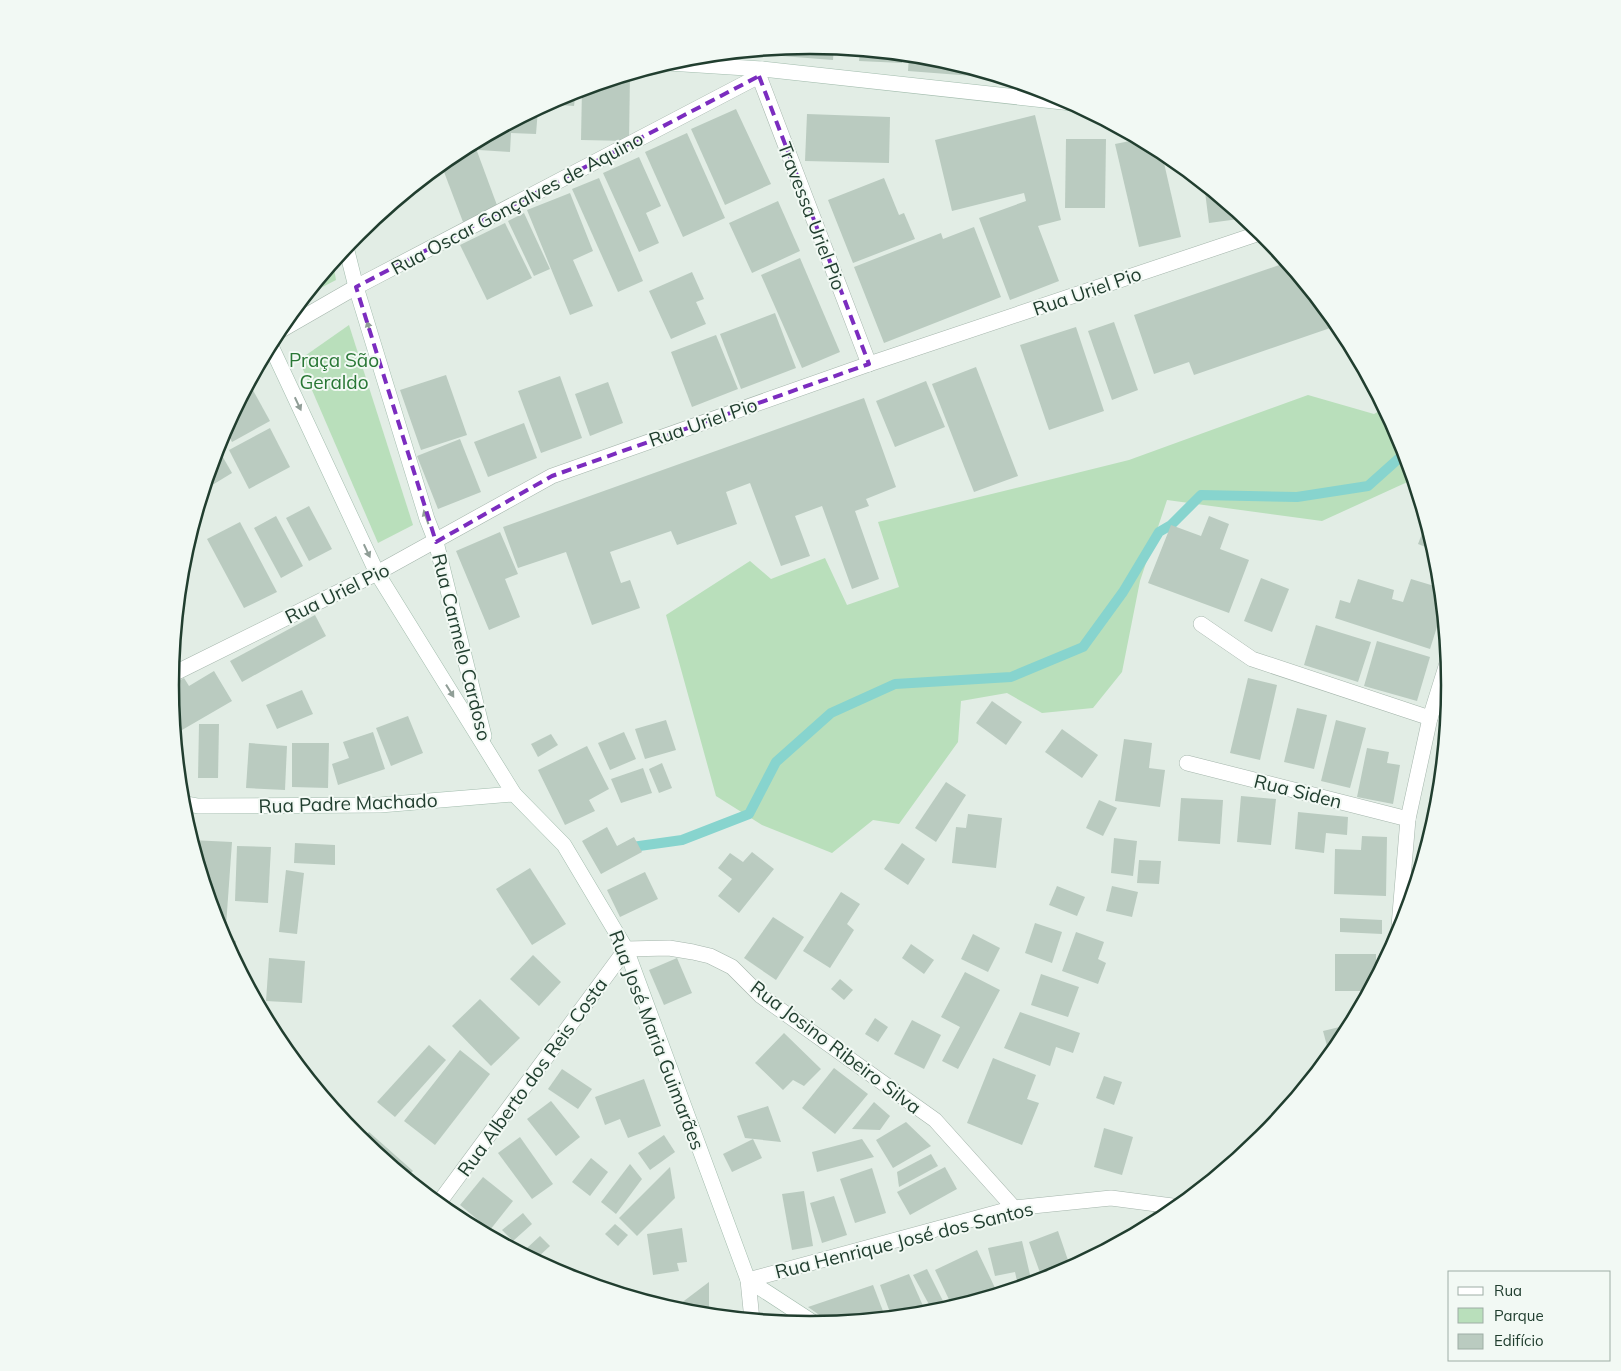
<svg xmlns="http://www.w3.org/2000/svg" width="1621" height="1371" viewBox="0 0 1621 1371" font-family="Mulish,sans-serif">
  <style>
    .green { fill: #b9dfbb }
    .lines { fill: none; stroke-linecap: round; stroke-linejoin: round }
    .stream { stroke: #87d4ce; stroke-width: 10 }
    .building { fill: #bacbc0 }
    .street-casing { stroke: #a4b5ab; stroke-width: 16 }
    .secondary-casing { stroke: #a2bcad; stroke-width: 16 }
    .street { stroke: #fff; stroke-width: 15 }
    .secondary { stroke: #fff; stroke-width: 15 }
    .oneway { fill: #909e97 }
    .marked { fill: none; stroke: #7b2cbf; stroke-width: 4; stroke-dasharray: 10 6; stroke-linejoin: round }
    .labels { text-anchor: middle; stroke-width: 4; stroke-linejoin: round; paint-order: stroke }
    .street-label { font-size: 19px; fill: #213e2f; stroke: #f2f9f4 }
    .park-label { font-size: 19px; fill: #297735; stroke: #f2f9f4 }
    .rim { fill: none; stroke: #213e2f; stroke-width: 2.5 }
  </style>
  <rect width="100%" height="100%" fill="#e2ede5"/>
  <g class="green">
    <polygon points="333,263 336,280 305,296"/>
    <polygon points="349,325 413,525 378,543 299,360"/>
    <polygon points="1308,395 1374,414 1385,408 1402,441 1414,479 1322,521 1167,500 1140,581 1122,672 1093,708 1042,713 1007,693 961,701 958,742 899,824 873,820 832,853 762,825 716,796 666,615 750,561 771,579 825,558 847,605 899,587 878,522 1129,460"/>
  </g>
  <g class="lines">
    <polyline class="stream" points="625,848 682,840 749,814 776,762 831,713 895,684 1011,677 1083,647 1123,592 1159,532 1171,525 1201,495 1297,497 1368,486 1406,452"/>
  </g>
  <g class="building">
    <polygon points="811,45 834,47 833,60 769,55 770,49"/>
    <polygon points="860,50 902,54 902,63 859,61"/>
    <polygon points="909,55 936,57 973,69 973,76 908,71"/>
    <polygon points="630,74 629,141 581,140 582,89"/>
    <polygon points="576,91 574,106 546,104 566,94"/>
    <polygon points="538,109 536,134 511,133 510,152 479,150 480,139"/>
    <polygon points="736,109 771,184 725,205 691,129"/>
    <polygon points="807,114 890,117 889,163 805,161"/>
    <polygon points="1035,115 1061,220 1038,226 1059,281 1010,300 979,218 1026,201 1024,193 952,211 935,140"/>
    <polygon points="687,133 725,218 683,237 645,152"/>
    <polygon points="1066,139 1106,139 1105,208 1065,208"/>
    <polygon points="1140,139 1161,150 1181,237 1139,247 1115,144"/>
    <polygon points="474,143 498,208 463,222 441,164 455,153"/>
    <polygon points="639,157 661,206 646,213 659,243 639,252 603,173"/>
    <polygon points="599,178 643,281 618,292 572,189"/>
    <polygon points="884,178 899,215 904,213 915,239 853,263 828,200"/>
    <polygon points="1204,184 1212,190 1246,218 1209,223"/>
    <polygon points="570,193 593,251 573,260 593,306 570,315 527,210"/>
    <polygon points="778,201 800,251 752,273 729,223"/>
    <polygon points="524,213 550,269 534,276 508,221"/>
    <polygon points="505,223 532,278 487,300 460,245"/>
    <polygon points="974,227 1001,297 884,343 854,267 941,233 943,239"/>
    <polygon points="800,258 840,352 802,368 761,275"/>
    <polygon points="1288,262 1339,325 1194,375 1189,362 1154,374 1134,315"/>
    <polygon points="692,272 704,299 696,302 706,324 671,339 649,291"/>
    <polygon points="775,313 796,368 741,389 720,334"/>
    <polygon points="1114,322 1138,390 1112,400 1088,331"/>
    <polygon points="1076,327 1104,411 1049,430 1020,345"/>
    <polygon points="716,335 738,389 692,407 671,352"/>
    <polygon points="976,367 1018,476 974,492 932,384"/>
    <polygon points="446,375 467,435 421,450 400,390"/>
    <polygon points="560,376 582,438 541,453 518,391"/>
    <polygon points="926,381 945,427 895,447 876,401"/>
    <polygon points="608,382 623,423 590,436 575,394"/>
    <polygon points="249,383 270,421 232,442 225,429"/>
    <polygon points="864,398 896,487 866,499 869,506 855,511 879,579 852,589 822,506 795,516 810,556 781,566 750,483 726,492 737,524 677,545 671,531 610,552 621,583 630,580 640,608 592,625 566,552 518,568 503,527"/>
    <polygon points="524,423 537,458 488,477 474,442"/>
    <polygon points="270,428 290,467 249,489 229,450"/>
    <polygon points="460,439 481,492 438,509 417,456"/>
    <polygon points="217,447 232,473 204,490"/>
    <polygon points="309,506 332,549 309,561 286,518"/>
    <polygon points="276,516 303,566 281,578 254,528"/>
    <polygon points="1209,516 1229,524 1220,549 1249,560 1229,613 1148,583 1171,525 1201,536"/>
    <polygon points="1427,521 1436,551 1418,544"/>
    <polygon points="240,522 277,592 244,608 207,539"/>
    <polygon points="500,532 518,574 505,579 520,617 489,630 456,551"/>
    <polygon points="1261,578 1289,589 1272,632 1244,621"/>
    <polygon points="1358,579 1394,590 1392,599 1403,602 1411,579 1441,588 1443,608 1430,649 1335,618 1340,600 1350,603"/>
    <polygon points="315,615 326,636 242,682 230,661"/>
    <polygon points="1316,625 1371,642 1358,682 1304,665"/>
    <polygon points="1377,641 1430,657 1417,701 1364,686"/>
    <polygon points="214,671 232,701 182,730 173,714 170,686 184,678 189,686"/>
    <polygon points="1248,678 1277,685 1260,760 1230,753"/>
    <polygon points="302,690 313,714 277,729 266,705"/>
    <polygon points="992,701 1022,722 1006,745 976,723"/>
    <polygon points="1297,708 1327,715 1314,769 1284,762"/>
    <polygon points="408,716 423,753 391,766 376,728"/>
    <polygon points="666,720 676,750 645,759 635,729"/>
    <polygon points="1336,720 1366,728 1350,788 1321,781"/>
    <polygon points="199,724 219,724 218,778 198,778"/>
    <polygon points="1062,729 1098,755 1082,778 1045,752"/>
    <polygon points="373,732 385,769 338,785 332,764 349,758 343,742"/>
    <polygon points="624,732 636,759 610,770 598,743"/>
    <polygon points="551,734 558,745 538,757 531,744"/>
    <polygon points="1124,739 1152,743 1149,768 1165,770 1160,807 1115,801"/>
    <polygon points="249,743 287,746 285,790 246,788"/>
    <polygon points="292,743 329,743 328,788 292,787"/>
    <polygon points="587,746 609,789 589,800 595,811 565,825 538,770"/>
    <polygon points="1367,748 1389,752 1387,763 1400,765 1393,804 1357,797"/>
    <polygon points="662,763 672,788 659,793 649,769"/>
    <polygon points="643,768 652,793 621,803 611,779"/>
    <polygon points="946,782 966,795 936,842 915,828"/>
    <polygon points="1241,796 1276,799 1271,845 1237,842"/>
    <polygon points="1181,798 1223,800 1220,844 1178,841"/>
    <polygon points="1099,800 1117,808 1103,836 1086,828"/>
    <polygon points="1298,812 1348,817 1347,835 1326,833 1324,853 1295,849"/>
    <polygon points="968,814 1002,818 996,868 952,863 956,827 966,828"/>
    <polygon points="607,827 617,846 634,837 642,852 601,874 582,841"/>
    <polygon points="1362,836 1387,837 1386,896 1334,894 1335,849 1361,850"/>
    <polygon points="1114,838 1137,841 1133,876 1111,873"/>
    <polygon points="191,840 232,842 226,926 217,926"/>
    <polygon points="295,843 335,845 335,865 294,863"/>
    <polygon points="902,843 925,859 908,885 884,869"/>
    <polygon points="237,846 271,847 268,903 235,901"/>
    <polygon points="752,852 774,869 739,913 718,896 732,879 718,868 730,853 743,862"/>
    <polygon points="1139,860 1161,861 1159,884 1137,883"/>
    <polygon points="530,868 566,924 532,945 496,889"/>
    <polygon points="286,870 304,873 297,934 279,932"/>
    <polygon points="645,872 658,899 620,917 607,890"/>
    <polygon points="1057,886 1085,897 1077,916 1049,905"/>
    <polygon points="1112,886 1138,892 1132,917 1106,911"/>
    <polygon points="841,892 860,904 847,924 854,930 830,968 803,951"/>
    <polygon points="773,917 804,937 776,980 744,958"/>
    <polygon points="1340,918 1382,920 1382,934 1340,932"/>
    <polygon points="1035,923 1062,932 1052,963 1025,953"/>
    <polygon points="1076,932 1104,942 1098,959 1106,963 1098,984 1062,971"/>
    <polygon points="973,934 1000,948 988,972 961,959"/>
    <polygon points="223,939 236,941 233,957"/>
    <polygon points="911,944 934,960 924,974 902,958"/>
    <polygon points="1335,954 1376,954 1376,980 1370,991 1335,991"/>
    <polygon points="533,955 561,982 539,1006 510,979"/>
    <polygon points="269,958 305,961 302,1003 266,1001"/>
    <polygon points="677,958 692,993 664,1005 649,970"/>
    <polygon points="965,972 1000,990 958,1069 942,1061 960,1027 941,1017"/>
    <polygon points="1041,974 1079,987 1068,1017 1031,1005"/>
    <polygon points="840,979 853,990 844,1000 831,989"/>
    <polygon points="480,999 520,1038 491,1066 452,1026"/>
    <polygon points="1020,1012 1080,1033 1073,1053 1056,1047 1050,1066 1004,1048"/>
    <polygon points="875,1018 888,1027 878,1042 865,1034"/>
    <polygon points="912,1020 941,1035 924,1069 894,1054"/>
    <polygon points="1352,1024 1343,1042 1330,1057 1323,1031"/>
    <polygon points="784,1033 821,1069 804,1086 793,1080 783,1090 755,1063"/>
    <polygon points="429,1045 446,1060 395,1117 377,1102"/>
    <polygon points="460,1050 490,1074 435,1145 404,1121"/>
    <polygon points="993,1058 1036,1075 1027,1099 1039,1103 1022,1145 967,1123"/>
    <polygon points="834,1068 868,1094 835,1134 802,1108"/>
    <polygon points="562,1069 592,1089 578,1109 548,1089"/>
    <polygon points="1104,1076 1122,1082 1114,1105 1096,1098"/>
    <polygon points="644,1079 661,1126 628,1138 620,1119 605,1125 595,1097"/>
    <polygon points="551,1101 580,1137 556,1156 527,1119"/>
    <polygon points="874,1102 890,1116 880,1130 852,1129"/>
    <polygon points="768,1106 781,1142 745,1138 737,1116"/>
    <polygon points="906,1122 931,1146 893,1168 876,1140"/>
    <polygon points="1104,1128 1133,1137 1122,1175 1094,1167"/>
    <polygon points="1256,1129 1268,1133 1248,1151"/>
    <polygon points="369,1132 413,1171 406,1178 360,1141"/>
    <polygon points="664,1135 675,1152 650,1170 638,1153"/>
    <polygon points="520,1137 553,1184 532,1199 498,1153"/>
    <polygon points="753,1139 762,1158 732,1172 723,1154"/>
    <polygon points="862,1139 874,1157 817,1172 812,1152"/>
    <polygon points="931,1154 938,1166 899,1187 897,1172"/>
    <polygon points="591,1158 608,1172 590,1196 572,1182"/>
    <polygon points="630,1164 642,1179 616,1214 601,1202"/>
    <polygon points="670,1167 675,1198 637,1236 619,1218"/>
    <polygon points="945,1167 957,1189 910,1215 897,1192"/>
    <polygon points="872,1168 886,1213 855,1223 840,1179"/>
    <polygon points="483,1177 513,1201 490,1230 460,1205"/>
    <polygon points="804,1191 813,1246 792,1250 782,1194"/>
    <polygon points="834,1196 847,1235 822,1243 810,1203"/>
    <polygon points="1153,1211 1175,1211 1152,1226"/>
    <polygon points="523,1213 532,1224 513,1241 502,1230"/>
    <polygon points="615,1224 628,1235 618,1246 605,1234"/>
    <polygon points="682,1228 687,1262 677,1263 679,1271 653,1275 647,1234"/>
    <polygon points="1058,1231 1071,1269 1043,1281 1029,1242"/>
    <polygon points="540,1236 550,1246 537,1258 527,1248"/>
    <polygon points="1022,1241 1032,1283 1018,1286 1015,1272 995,1276 988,1248"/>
    <polygon points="977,1250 996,1290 953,1308 935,1270"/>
    <polygon points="927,1269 944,1303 932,1310 913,1275"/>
    <polygon points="909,1274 927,1315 892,1318 880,1285"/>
    <polygon points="709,1282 709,1316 672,1310"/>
    <polygon points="873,1285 886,1319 832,1324 808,1307"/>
  </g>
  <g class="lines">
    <defs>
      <g id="street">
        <polyline points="762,69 759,76 869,364"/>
        <polyline points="276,333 356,287 759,76"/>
        <polyline points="1201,624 1252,659 1430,718"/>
        <polyline points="171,675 377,573 552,476 869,364 1263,232"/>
        <polyline points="1187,763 1408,819"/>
        <polyline points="1398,938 1408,819 1430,718 1448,660"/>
        <polyline points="438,1204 626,949 669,948 693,952 710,956 732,967 761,996 935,1120 1014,1208"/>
        <polyline points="752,1320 748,1280 1014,1208 1111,1198 1180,1207"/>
      </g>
      <g id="secondary">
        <polyline points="668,63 762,69 1072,103"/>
        <polyline points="346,247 356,287 427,519 436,542 484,736"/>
        <polyline points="270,344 377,573 514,794 564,845 626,949 748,1280 817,1325"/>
        <polyline points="182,803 198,806 380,805 514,794"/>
      </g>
    </defs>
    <use href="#street" class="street-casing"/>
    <use href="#secondary" class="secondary-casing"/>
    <use href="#street" class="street"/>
    <use href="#secondary" class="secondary"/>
  </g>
  <defs><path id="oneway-solid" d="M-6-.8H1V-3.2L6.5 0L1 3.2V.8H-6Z" transform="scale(1.25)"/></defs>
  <g class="oneway">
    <use href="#oneway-solid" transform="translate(369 328) rotate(-107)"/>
    <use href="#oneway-solid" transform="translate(298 404) rotate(65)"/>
    <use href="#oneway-solid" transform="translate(426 517) rotate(-109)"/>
    <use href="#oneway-solid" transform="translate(367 551) rotate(65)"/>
    <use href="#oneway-solid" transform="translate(450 691) rotate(58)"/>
  </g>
  <path class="marked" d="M759,76l110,288 -317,112 -116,66 -80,-255z"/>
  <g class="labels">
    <g class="street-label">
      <text transform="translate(517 203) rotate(-28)" y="7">Rua Oscar Gonçalves de Aquino</text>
      <text transform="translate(812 216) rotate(69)" y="7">Travessa Uriel Pio</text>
      <text transform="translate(1087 291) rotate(-19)" y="7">Rua Uriel Pio</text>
      <text transform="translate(703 422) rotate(-19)" y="7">Rua Uriel Pio</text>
      <text transform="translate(337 593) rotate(-26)" y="7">Rua Uriel Pio</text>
      <text transform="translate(462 647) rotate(76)" y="7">Rua Carmelo Cardoso</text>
      <text transform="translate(1298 791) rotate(14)" y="7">Rua Siden</text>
      <text transform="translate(348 803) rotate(-2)" y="7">Rua Padre Machado</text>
      <text transform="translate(657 1040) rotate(69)" y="7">Rua José Maria Guimarães</text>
      <text transform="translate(836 1047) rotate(37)" y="7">Rua Josino Ribeiro Silva</text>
      <text transform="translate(532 1077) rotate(-54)" y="7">Rua Alberto dos Reis Costa</text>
      <text transform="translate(904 1240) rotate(-14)" y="7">Rua Henrique José dos Santos</text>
    </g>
    <g class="park-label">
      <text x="334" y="367">Praça São<tspan x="334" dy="22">Geraldo</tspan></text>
    </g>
  </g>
  <path d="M0 0H1621V1371H0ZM179 685a631 631 0 1 1 1262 0a631 631 0 1 1-1262 0Z" fill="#f2f9f4" fill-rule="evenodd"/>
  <path class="rim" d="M179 685a631 631 0 1 1 1262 0a631 631 0 1 1-1262 0Z"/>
  <rect x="1448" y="1271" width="162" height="90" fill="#f2f9f4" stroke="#9eaea5"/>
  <rect x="1458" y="1287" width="25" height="8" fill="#ffffff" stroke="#9eaea5"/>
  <text x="1494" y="1296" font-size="15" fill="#213e2f">Rua</text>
  <rect x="1458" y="1308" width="25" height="15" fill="#b9dfbb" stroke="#9eaea5"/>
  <text x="1494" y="1321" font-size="15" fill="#213e2f">Parque</text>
  <rect x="1458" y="1334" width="25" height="15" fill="#bacbc0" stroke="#9eaea5"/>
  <text x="1494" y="1346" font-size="15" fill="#213e2f">Edifício</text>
</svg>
